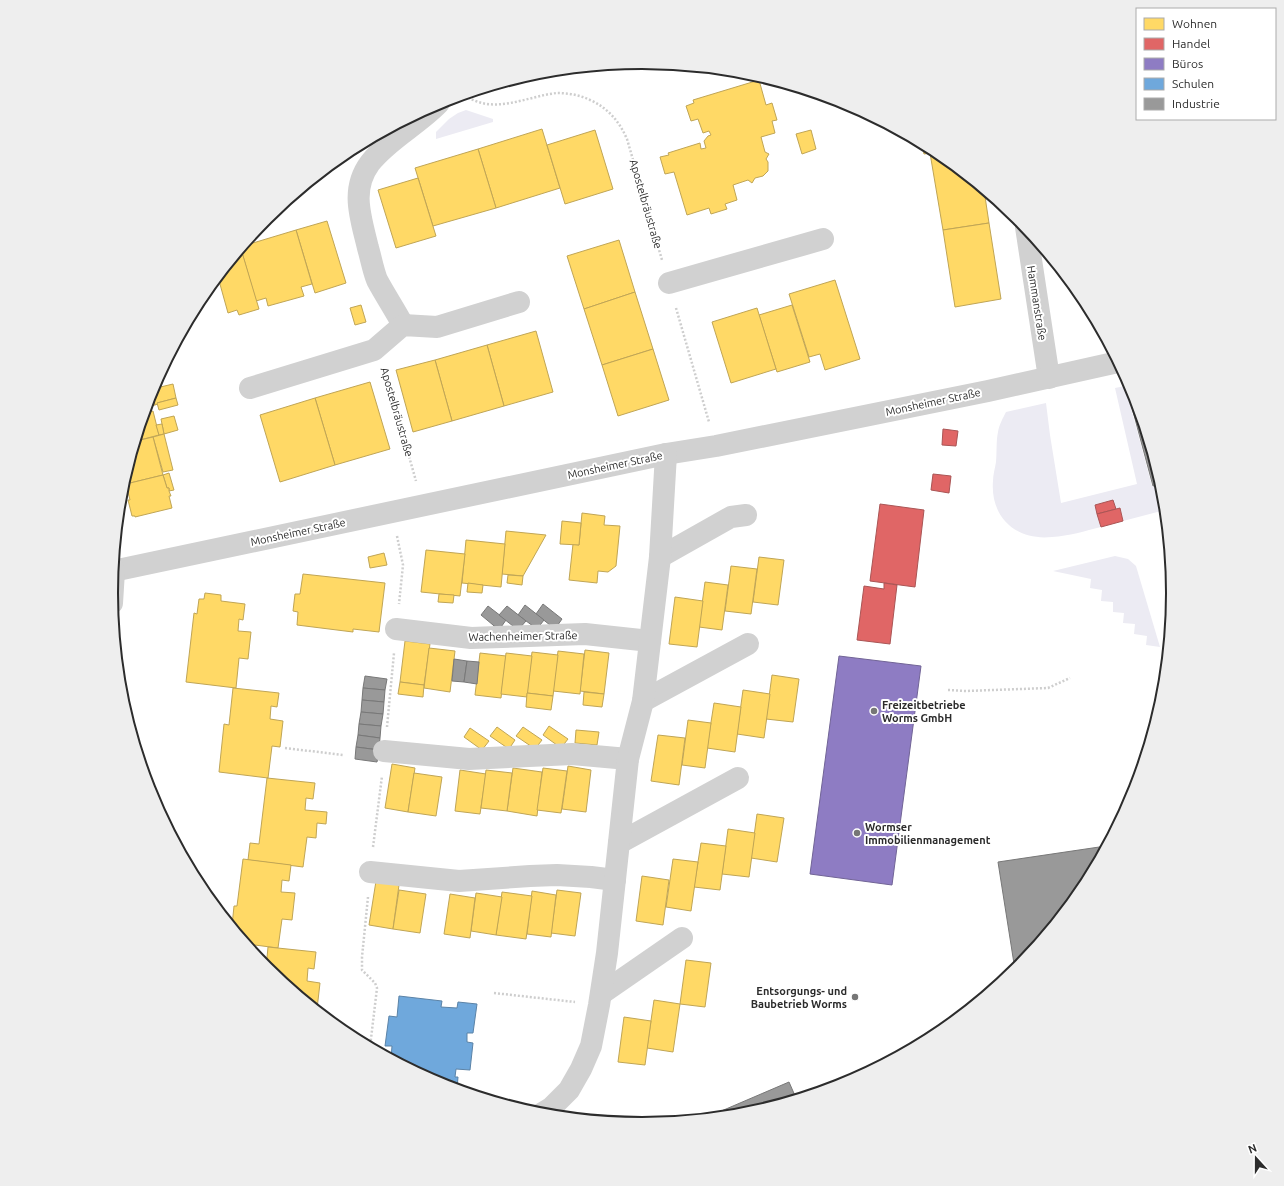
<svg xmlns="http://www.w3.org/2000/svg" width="1284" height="1186" viewBox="0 0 1284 1186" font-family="Ubuntu,sans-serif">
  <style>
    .green { fill: #ecebf3 }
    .homes { fill: #ffd966; stroke: #c0a555 }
    .shops { fill: #e06666; stroke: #a55 }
    .offices { fill: #8e7cc3; stroke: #716496 }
    .schools { fill: #6fa8dc; stroke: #5b83a7 }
    .industry { fill: #999; stroke: #787878 }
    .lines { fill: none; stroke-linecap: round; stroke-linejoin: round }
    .path { stroke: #cecece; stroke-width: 2.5; stroke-dasharray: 2 2; stroke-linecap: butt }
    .street { stroke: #d1d1d1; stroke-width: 22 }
    .poi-dot { fill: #767676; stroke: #fff; stroke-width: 1.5 }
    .labels { text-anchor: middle; stroke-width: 4; stroke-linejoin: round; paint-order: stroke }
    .street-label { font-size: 11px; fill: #2c2c2c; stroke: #fff }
    .poi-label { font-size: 11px; font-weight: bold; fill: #2c2c2c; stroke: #fff; text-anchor: start }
    .rim { fill: none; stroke: #2c2c2c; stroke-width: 2 }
  </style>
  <rect width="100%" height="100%" fill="#fff"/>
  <g class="green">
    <polygon points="466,110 493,119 493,122 436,139 436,132 449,119 458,113"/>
    <path d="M1125,386l27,100 9,-2 4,26 -42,11 -3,-13 -4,1 -3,-8 -18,4 6,22c-16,4 -32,9 -49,10 -36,4 -62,-20 -59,-56 0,-6 2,-13 3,-19 1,-10 0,-21 2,-30 1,-7 5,-14 8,-20l40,-9 4,32 11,68 76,-19 -22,-96z"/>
    <polygon points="1115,556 1128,559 1136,566 1160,647 1146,645 1147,636 1134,634 1135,624 1123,623 1124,613 1113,612 1113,602 1101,601 1102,590 1090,588 1091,579 1053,571"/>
  </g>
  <g class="homes">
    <polygon points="682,66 693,67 683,70"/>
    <polygon points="548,71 533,75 533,74 539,72"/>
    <polygon points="759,80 766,105 772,103 777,120 772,121 775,133 761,137 765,152 769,154 766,159 768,162 768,171 763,176 755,178 752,183 748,180 733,185 737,200 725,204 727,209 711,214 709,208 687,215 674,172 665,174 660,157 669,155 668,153 700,143 701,149 706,148 704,141 708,136 711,135 709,131 703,133 698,119 691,121 686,106 694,103 693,100"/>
    <polygon points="542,129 560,188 496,208 478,149"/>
    <polygon points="595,130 613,189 565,204 547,145"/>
    <polygon points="811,130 816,149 802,154 796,134"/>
    <polygon points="922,144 937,152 924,154"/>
    <polygon points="478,149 496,208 433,226 415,168"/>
    <polygon points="937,152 984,190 989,223 943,230 930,153"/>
    <polygon points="418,178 436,236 396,248 378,190"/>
    <polygon points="327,221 346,283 315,293 296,230"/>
    <polygon points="989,223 1001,299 955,307 943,230"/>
    <polygon points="296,230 312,284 301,287 304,296 268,306 266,298 256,301 241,249 243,246"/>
    <polygon points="619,240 635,292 584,309 567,256"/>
    <polygon points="241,249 259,309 239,315 237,310 228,313 218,277"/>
    <polygon points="835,280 860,359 825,370 820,354 809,357 789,294"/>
    <polygon points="635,292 653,349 602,365 584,309"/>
    <polygon points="361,305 366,322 355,325 350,308"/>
    <polygon points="792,305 810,362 777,372 759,315"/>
    <polygon points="757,308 776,369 731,383 712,322"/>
    <polygon points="536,331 553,392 504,406 487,345"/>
    <polygon points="487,345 504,406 452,421 435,360"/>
    <polygon points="653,349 669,400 618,416 602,365"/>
    <polygon points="435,360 452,421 413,432 396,370"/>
    <polygon points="370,382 390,449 335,465 315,398"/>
    <polygon points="173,384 176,398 157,403 158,404 155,405 151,391 152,389"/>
    <polygon points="151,391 155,405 146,407"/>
    <polygon points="176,398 178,405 159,410 157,403"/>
    <polygon points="315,398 335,465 280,482 260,415"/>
    <polygon points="146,408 147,413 153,411 159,435 136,441"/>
    <polygon points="174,416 178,430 164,434 161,419"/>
    <polygon points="162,424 164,434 159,435 156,425"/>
    <polygon points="164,434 173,470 163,472 153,437"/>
    <polygon points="153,437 163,475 126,484 126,480 124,480 136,441"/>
    <polygon points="169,473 174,490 169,491 169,488 167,488 163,475"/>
    <polygon points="163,475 167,488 169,488 169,491 171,496 169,496 172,508 135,517 135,516 132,516 128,500 130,500 126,484"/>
    <polygon points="582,513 605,516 604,525 620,526 616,566 608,572 598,571 597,583 569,580 573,544 579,545"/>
    <polygon points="562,521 581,523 579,545 560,544"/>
    <polygon points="506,531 546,535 523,576 502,574"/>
    <polygon points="466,540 505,544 501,587 462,583"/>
    <polygon points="426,550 465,554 460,596 421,592"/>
    <polygon points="384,553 387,565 370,568 368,557"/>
    <polygon points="759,557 784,560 778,605 753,602"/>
    <polygon points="731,566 757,569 751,614 725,611"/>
    <polygon points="303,574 385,583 379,632 353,629 353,632 297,625 298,612 293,611 295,594 300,594"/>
    <polygon points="508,575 523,576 522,585 507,583"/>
    <polygon points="705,582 728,585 722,630 699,627"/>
    <polygon points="468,583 483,585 482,593 467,592"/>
    <polygon points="205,593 221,595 221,601 245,604 243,620 239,619 238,631 251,632 248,659 239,658 236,688 186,682 194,613 197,614 199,599 204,599"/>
    <polygon points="439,594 454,595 453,603 438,602"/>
    <polygon points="675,597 703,601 697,647 669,644"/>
    <polygon points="405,641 430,644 424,685 400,682"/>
    <polygon points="429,648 455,651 450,692 424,688"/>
    <polygon points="585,650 609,653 604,694 580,691"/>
    <polygon points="558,651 584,654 580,694 553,691"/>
    <polygon points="532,652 558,655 553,696 527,693"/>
    <polygon points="480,653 506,656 501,698 475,695"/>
    <polygon points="506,653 532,656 527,697 501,694"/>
    <polygon points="772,675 799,679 793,722 766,719"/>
    <polygon points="400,682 424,685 423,697 398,694"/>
    <polygon points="233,688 279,693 277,707 271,706 270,719 283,721 280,747 272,746 268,778 219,772 224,724 229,725"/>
    <polygon points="743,690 770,694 764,738 737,734"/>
    <polygon points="584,692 604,694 602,707 583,705"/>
    <polygon points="527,693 553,696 551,710 526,707"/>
    <polygon points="714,703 741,707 735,752 707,748"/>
    <polygon points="688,720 711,723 705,768 682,765"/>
    <polygon points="549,726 568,739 561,748 543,735"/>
    <polygon points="497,727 515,740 509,749 490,736"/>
    <polygon points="523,727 542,740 535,749 516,736"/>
    <polygon points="470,728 489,741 482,750 464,737"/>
    <polygon points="576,730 599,732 597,745 575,743"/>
    <polygon points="658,735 685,738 679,785 651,781"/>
    <polygon points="392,764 415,768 408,812 385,808"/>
    <polygon points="568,766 591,770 586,812 562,809"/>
    <polygon points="513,768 542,772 537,816 507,811"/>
    <polygon points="543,768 567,771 561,813 537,810"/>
    <polygon points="460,770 486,774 480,814 455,811"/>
    <polygon points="486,770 512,773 507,811 481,808"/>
    <polygon points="414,773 442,777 436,816 408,812"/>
    <polygon points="267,778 315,783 313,799 306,798 305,810 327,812 326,824 317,823 316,838 307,837 303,867 248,860 250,843 259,844"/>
    <polygon points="757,814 784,818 777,862 751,858"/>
    <polygon points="728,829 755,833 749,877 722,874"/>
    <polygon points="701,843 726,846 720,890 694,887"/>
    <polygon points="243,859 291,865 289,881 282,880 281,892 295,893 292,920 282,919 278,948 247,944 234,928 234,927 232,926 234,906 237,906"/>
    <polygon points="673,859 698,862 691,911 666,907"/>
    <polygon points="642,876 669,880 663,925 636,921"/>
    <polygon points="376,881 399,885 393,929 369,925"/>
    <polygon points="399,890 426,894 420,933 393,929"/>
    <polygon points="557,890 581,893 575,936 551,933"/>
    <polygon points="532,891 556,895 551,937 527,934"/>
    <polygon points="502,892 532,896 526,939 496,935"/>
    <polygon points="476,893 502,897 496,935 471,931"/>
    <polygon points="450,894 475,898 470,938 444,934"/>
    <polygon points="268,947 316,952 314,969 308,968 307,981 320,983 317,1009 266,968"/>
    <polygon points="686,960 711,963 705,1007 680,1004"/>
    <polygon points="654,1000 680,1004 673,1052 647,1048"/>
    <polygon points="624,1017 651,1021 645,1065 618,1062"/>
  </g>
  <g class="shops">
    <polygon points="943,429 958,431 956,446 942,445"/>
    <polygon points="933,474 951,476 949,493 931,490"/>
    <polygon points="1113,500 1116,509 1097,514 1095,505"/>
    <polygon points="880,504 924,510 915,587 870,581"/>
    <polygon points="1120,508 1123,521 1101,527 1097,514"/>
    <polygon points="884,583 897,585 890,644 857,640 864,586 884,589"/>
  </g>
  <polygon class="offices" points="839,656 921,666 892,885 810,874"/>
  <polygon class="schools" points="399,996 442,1001 441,1007 457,1008 458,1002 477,1004 473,1033 467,1033 467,1042 473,1043 470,1070 456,1069 455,1077 458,1077 457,1089 439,1083 391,1058 392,1046 385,1046 389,1016 397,1017"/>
  <g class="industry">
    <polygon points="1131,388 1161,484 1153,486 1127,389"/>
    <polygon points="543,604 562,619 555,629 536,614"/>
    <polygon points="525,605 544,620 537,629 518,615"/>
    <polygon points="488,606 506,620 499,630 481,615"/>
    <polygon points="507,606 526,621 518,630 499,615"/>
    <polygon points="454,659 467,661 464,682 452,681"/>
    <polygon points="467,661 479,662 477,684 464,682"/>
    <polygon points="365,676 387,679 385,690 363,688"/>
    <polygon points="363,688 385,690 384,702 362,700"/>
    <polygon points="362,700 384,702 383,714 361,712"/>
    <polygon points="361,712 383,714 381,726 359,724"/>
    <polygon points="359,724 381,726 380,738 358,735"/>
    <polygon points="358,735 380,738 379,750 356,747"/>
    <polygon points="356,747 379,750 377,762 355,759"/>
    <polygon points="1106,846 1083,888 1015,970 998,862"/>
    <polygon points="789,1082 796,1098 745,1114 705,1118"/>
  </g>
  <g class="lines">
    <g class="path">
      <path d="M465,95c28,21 62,1 92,-2 11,0 23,2 33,7 18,8 29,21 37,39l35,121"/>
      <polyline points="676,308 709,422"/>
      <polyline points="385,372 416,481"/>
      <polyline points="397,536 403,565 399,604"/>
      <polyline points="948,690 966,691 1048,688 1070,678"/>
      <polyline points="387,727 394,653"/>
      <polyline points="285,748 343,755"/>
      <polyline points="373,847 382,776"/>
      <polyline points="368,897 362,957 362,970 375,983 377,988 370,1047"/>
      <polyline points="494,993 575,1002"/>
    </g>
    <g class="street">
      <polyline points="1026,227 1049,378"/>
      <polyline points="669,283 823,239"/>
      <path d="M403,325c-8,-15 -18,-30 -26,-45 -4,-10 -6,-22 -9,-32 -7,-30 -18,-58 2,-85 19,-24 48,-38 69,-60"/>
      <polyline points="250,388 374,350 403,325 437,327 519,302"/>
      <polyline points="660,557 731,517 746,515"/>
      <polyline points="113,571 666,454 716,446 988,391 1118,362"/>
      <polyline points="112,603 114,571 113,568"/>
      <polyline points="396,629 471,638 585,634 650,641"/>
      <polyline points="643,701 748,644"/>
      <polyline points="384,751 469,759 572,754 628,759"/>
      <polyline points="619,843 738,778"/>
      <polyline points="370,872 459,881 530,876 557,875 591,877 615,880"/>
      <polyline points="601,994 682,938"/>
      <polyline points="541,1114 551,1108 569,1090 581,1069 591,1046 599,1005 607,953 628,759 643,701 660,557 666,454"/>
    </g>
  </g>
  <g class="poi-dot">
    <circle cx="874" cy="711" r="4"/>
    <circle cx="857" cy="833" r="4"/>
    <circle cx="855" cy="997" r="4"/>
  </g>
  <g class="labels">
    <g class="street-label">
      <text transform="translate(646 204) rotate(74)" y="4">Apostelbräustraße</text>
      <text transform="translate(1037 303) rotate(81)" y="4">Hammanstraße</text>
      <text transform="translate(933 402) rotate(-12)" y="4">Monsheimer Straße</text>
      <text transform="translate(397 412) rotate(74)" y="4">Apostelbräustraße</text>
      <text transform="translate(615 465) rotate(-12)" y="4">Monsheimer Straße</text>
      <text transform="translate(298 532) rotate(-12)" y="4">Monsheimer Straße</text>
      <text transform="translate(523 636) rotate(-1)" y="4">Wachenheimer Straße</text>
    </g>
    <g class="poi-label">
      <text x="882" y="709">Freizeitbetriebe<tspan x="882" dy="13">Worms GmbH</tspan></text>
      <text x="865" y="831">Wormser<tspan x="865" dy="13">Immobilienmanagement</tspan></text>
      <text x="847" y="995" text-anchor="end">Entsorgungs- und<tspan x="847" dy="13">Baubetrieb Worms</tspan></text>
    </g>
  </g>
  <path d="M0 0H1284V1186H0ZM118 593a524 524 0 1 1 1048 0a524 524 0 1 1-1048 0Z" fill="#eee" fill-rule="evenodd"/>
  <path class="rim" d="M118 593a524 524 0 1 1 1048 0a524 524 0 1 1-1048 0Z"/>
  <rect x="1136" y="8" width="140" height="112" fill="#ffffff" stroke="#ababab"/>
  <rect x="1144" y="18" width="20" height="12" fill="#ffd966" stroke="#ababab"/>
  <text x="1172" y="28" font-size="12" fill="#2c2c2c">Wohnen</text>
  <rect x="1144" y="38" width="20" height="12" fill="#e06666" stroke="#ababab"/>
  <text x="1172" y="48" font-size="12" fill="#2c2c2c">Handel</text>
  <rect x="1144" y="58" width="20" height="12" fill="#8e7cc3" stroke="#ababab"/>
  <text x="1172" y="68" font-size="12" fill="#2c2c2c">Büros</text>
  <rect x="1144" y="78" width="20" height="12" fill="#6fa8dc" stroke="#ababab"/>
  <text x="1172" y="88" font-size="12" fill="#2c2c2c">Schulen</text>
  <rect x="1144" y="98" width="20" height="12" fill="#999999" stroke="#ababab"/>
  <text x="1172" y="108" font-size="12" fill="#2c2c2c">Industrie</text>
  <g transform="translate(1256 1158) rotate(339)" stroke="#ffffff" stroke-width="3" paint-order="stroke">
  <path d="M0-3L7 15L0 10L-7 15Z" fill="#2c2c2c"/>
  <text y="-6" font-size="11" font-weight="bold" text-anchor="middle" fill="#2c2c2c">N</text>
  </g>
</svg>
